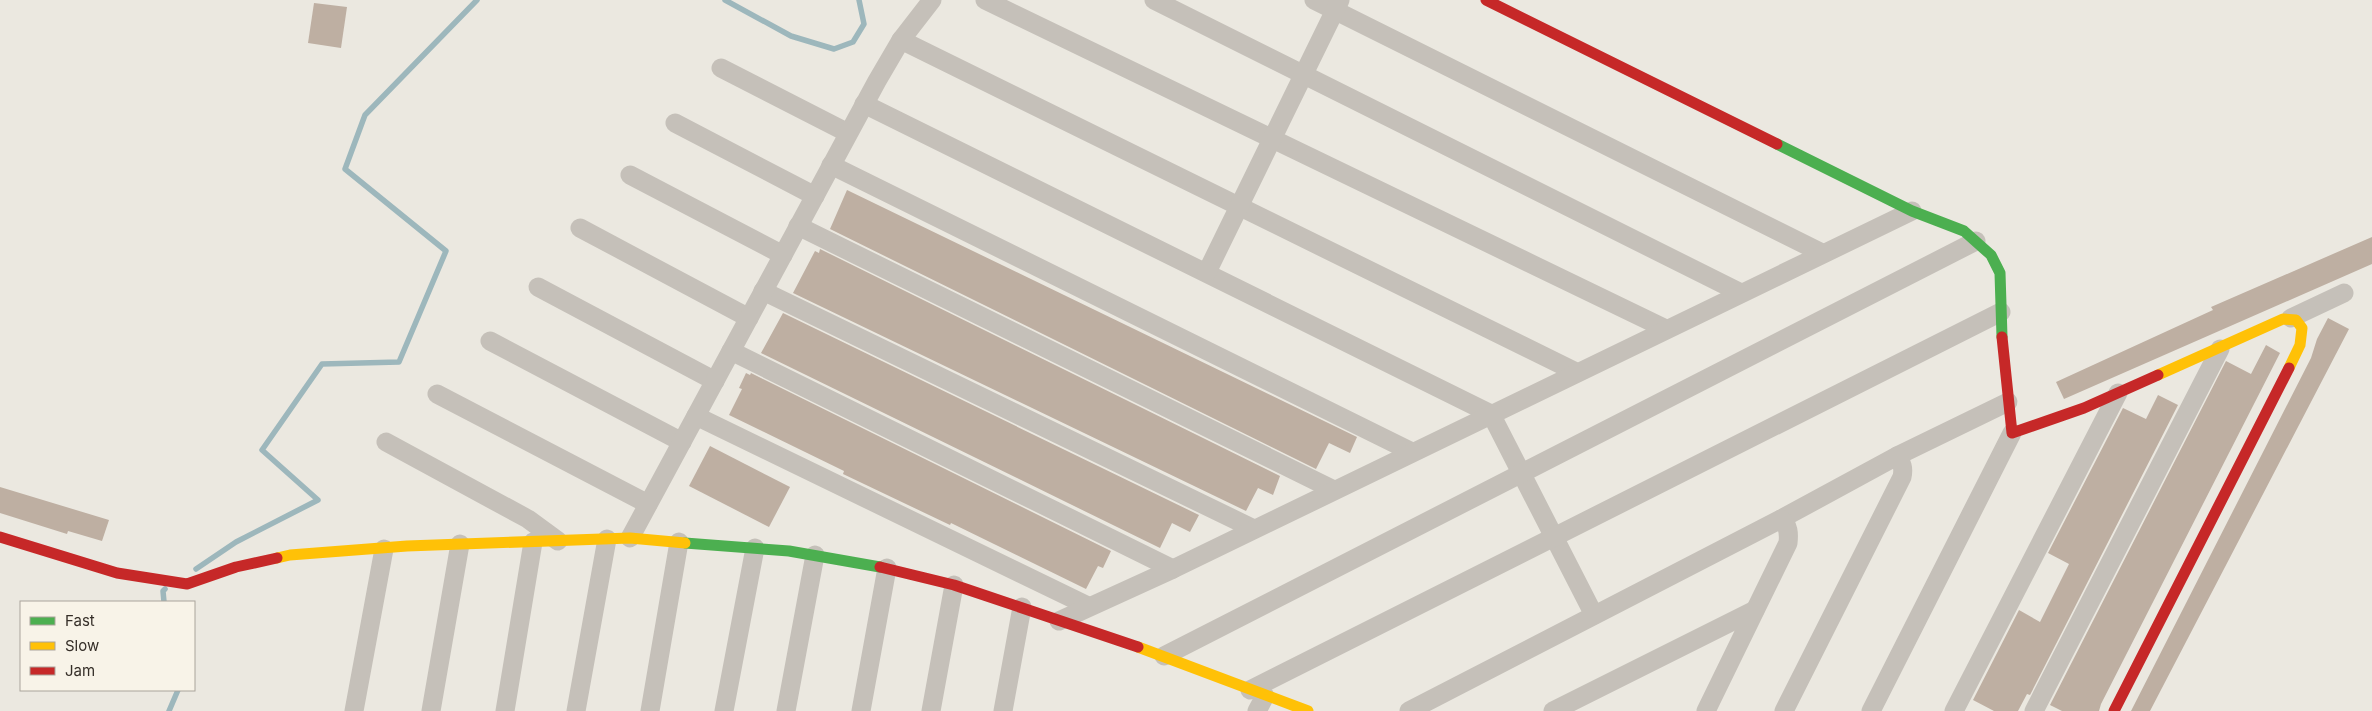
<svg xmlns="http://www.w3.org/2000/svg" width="2372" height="711" viewBox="0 0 2372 711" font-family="Inter,sans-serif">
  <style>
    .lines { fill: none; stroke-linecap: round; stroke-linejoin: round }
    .stream { stroke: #9db7bc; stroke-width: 5.5 }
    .building { fill: #beafa2 }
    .street { stroke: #c5c0b9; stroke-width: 19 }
    .fast { stroke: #4caf50; stroke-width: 11 }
    .slow { stroke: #ffc107; stroke-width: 11 }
    .jam { stroke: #c62828; stroke-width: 11 }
  </style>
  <rect width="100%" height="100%" fill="#ebe8e0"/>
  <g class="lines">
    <g class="stream">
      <polyline points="725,0 791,36 834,49 853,42 864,24 859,0"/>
      <polyline points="196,569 236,542 318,500 262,450 322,364 399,362 446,251 345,169 365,115 477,0"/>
      <polyline points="164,602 163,591 165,589"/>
      <polyline points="169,711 178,690"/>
    </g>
  </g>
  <g class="building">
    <polygon points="314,3 347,7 341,48 308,43"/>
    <polygon points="847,190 1357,437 1350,453 1329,443 1316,469 830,229"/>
    <polygon points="2372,237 2372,264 2064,399 2056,382 2213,310 2211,307"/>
    <polygon points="820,249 1280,476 1273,495 1258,488 1246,511 793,293 815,251 819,253"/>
    <polygon points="783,313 1199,515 1190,532 1172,523 1160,548 761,353"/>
    <polygon points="2328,318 2349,329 2150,711 2131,711 2311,358 2317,339"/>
    <polygon points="2266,345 2280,353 2101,704 2099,711 2062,711 2050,705 2226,361 2251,374"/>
    <polygon points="746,373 750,375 751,373 1111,551 1103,568 1098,566 1086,589 951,523 950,525 843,474 844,471 729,415 742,389 739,388"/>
    <polygon points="2158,395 2178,405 2030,695 2027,694 2018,711 1994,711 1973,700 2019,610 2040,622 2069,564 2048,553 2123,408 2146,419"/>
    <polygon points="710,446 790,487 769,527 689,486"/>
    <polygon points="0,487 109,520 102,541 68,531 67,534 0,513"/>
  </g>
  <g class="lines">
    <g class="street">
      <polyline points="985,0 1666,329"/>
      <polyline points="1154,0 1741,293"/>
      <polyline points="1314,0 1822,253"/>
      <polyline points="901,40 1576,372"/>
      <polyline points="721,68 848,133"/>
      <polyline points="864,104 1491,414 1594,615"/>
      <polyline points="675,123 815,196"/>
      <polyline points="831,165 1412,452"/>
      <polyline points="630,175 783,255"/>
      <polyline points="798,226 1334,490"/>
      <polyline points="580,228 749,318"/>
      <polyline points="1207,272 1340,0"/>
      <polyline points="538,287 715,381"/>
      <polyline points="763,291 1254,529"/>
      <polyline points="2291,318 2344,293"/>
      <polyline points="490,341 682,442"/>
      <polyline points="731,351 1173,569"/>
      <polyline points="437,394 648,504"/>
      <polyline points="696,416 1088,606"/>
      <polyline points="386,442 528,519 558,541"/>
      <polyline points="1897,456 2008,402"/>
      <path d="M1781,519l116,-63c5,7 7,12 5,21l-118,234"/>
      <polyline points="630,538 877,81 901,40 932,0"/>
      <polyline points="1059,621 1173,569 1912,211"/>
      <polyline points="1164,656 1976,241"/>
      <polyline points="1250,690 2001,312"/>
      <polyline points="354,711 384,549"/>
      <polyline points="431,711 460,544"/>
      <polyline points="505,711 533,542"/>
      <polyline points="576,711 607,539"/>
      <polyline points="650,711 679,542"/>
      <polyline points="724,711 755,548"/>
      <polyline points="786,711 815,555"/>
      <polyline points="861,711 887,568"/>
      <polyline points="931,711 954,585"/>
      <polyline points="1003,711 1022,607"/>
      <polyline points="1257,711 1265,696"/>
      <path d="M1409,711l372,-192c8,6 8,15 7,24l-82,168"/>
      <polyline points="1553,711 1755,610"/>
      <polyline points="1871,711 2012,433"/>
      <polyline points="1954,711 2118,393"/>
      <polyline points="2034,711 2220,349"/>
    </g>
    <g class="fast">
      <polyline points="1777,144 1912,211 1964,231 1991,255 2000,273 2002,337"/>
      <polyline points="685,543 789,551 880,567"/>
    </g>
    <g class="slow">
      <polyline points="2158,375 2283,319 2296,320 2302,328 2300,345 2289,368"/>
      <polyline points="277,558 290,555 407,546 630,538 685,543"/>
      <polyline points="1138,647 1308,711"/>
    </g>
    <g class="jam">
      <polyline points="1486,0 1777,144"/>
      <polyline points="2002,337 2012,433 2084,408 2158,375"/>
      <polyline points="0,537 117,573 187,584 236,567 277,558"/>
      <polyline points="880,567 954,585 1138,647"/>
      <polyline points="2114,711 2289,368"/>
    </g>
  </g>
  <rect x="20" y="601" width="175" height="90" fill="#f8f3e8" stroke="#aaa49b"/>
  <rect x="30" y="617" width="25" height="8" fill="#4caf50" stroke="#aaa49b"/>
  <text x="65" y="626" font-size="15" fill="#352e28">Fast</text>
  <rect x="30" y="642" width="25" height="8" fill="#ffc107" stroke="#aaa49b"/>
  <text x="65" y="651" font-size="15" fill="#352e28">Slow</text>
  <rect x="30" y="667" width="25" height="8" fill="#c62828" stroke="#aaa49b"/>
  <text x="65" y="676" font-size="15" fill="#352e28">Jam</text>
</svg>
